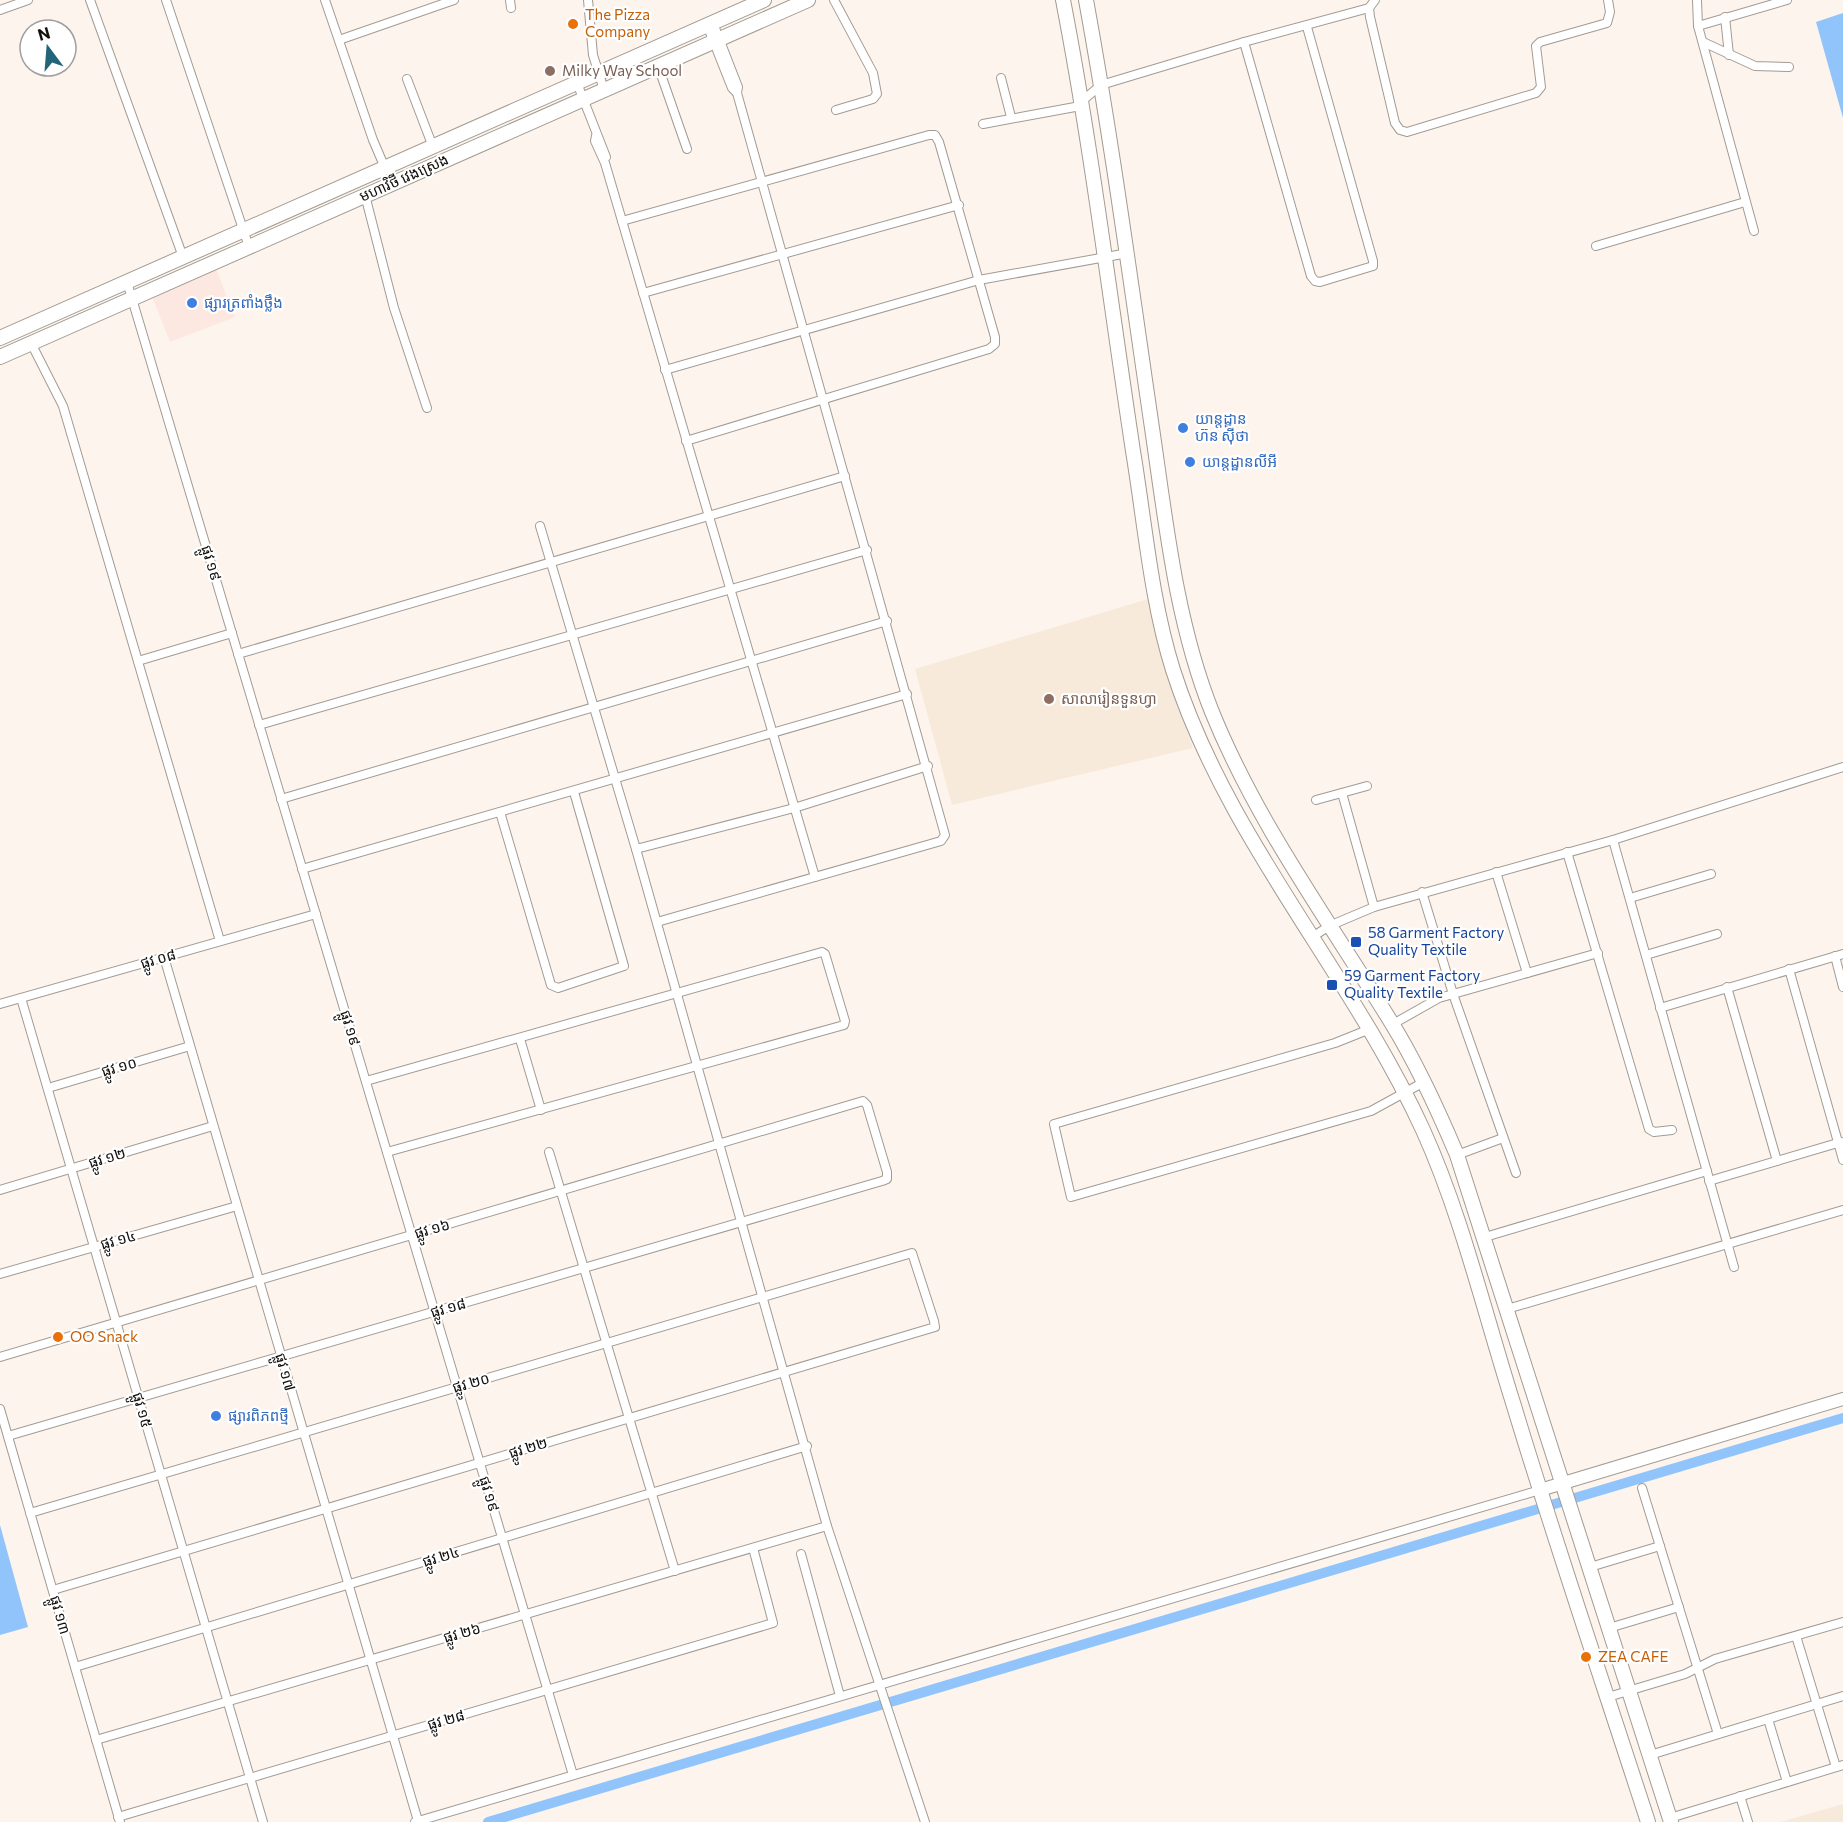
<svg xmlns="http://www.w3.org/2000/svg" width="1843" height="1822" viewBox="0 0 1843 1822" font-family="Commissioner,'Noto Sans Khmer',sans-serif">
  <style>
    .commercial { fill: #fce8e1 }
    .built { fill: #f7eadb }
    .water { fill: #91c4fb }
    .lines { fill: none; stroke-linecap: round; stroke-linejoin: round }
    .canal { stroke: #91c4fb; stroke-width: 10 }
    .street-casing { stroke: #a29b93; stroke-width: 10 }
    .secondary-casing { stroke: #a29b93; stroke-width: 14 }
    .primary-casing { stroke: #a29b93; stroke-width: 16 }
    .street { stroke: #fff; stroke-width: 8 }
    .secondary { stroke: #fff; stroke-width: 12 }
    .primary { stroke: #fff; stroke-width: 14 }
    .food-dot { fill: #e8710a; stroke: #fff; stroke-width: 2 }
    .education-dot { fill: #8d6e63; stroke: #fff; stroke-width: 2 }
    .shop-dot { fill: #3f7fe0; stroke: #fff; stroke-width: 2 }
    .transit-dot { fill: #1a4fb4; stroke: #fff; stroke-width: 2 }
    .labels { text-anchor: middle; stroke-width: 4.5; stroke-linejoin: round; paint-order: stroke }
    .food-label { font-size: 15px; fill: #c56008; stroke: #fff; text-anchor: start }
    .education-label { font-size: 15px; fill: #785e54; stroke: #fff; text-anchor: start }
    .street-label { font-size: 15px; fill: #13100d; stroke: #fff }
    .shop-label { font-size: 15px; fill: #366cbe; stroke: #fff; text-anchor: start }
    .transit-label { font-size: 15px; fill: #164399; stroke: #fff; text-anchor: start }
  </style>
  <rect width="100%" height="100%" fill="#fdf5ed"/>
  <polygon class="commercial" points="213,261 235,317 170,342 149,289"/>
  <g class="built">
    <polygon points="1148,599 1160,652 1193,748 952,805 915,669"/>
    <polygon points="1843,1804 1843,1822 1780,1822"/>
  </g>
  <g class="water">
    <polygon points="1843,13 1843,118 1816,22"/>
    <polygon points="0,1525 28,1627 0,1635"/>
  </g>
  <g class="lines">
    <polyline class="canal" points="488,1822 1843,1418"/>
    <defs>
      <g id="street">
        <polyline points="90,0 183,257"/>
        <polyline points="166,0 249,247"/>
        <polyline points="325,0 373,140 385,168"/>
        <polyline points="510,0 511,8"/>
        <polyline points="588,0 593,55 604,90"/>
        <polyline points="834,0 873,73 877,94 873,99 836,110"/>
        <polyline points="1375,0 1369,8 1370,17 1395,123 1400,130 1407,132 1536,93 1541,87 1536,46 1540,42 1607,23 1610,12 1608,0"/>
        <polyline points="1697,0 1698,26 1754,231"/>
        <polyline points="0,10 28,0"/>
        <polyline points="1725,17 1729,55"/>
        <polyline points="707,25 732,88 737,93"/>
        <polyline points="1698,26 1787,0"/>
        <polyline points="339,40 454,0"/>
        <polyline points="1244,42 1369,8"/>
        <polyline points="1703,42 1755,66 1789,67"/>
        <polyline points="658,66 687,149"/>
        <polyline points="1001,78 1011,117"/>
        <polyline points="407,79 433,147"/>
        <polyline points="577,83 606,157"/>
        <polyline points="983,124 1075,107 1101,85 1244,42 1311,276 1315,281 1320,282 1373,266 1373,261 1307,27"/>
        <polyline points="596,136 595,141 605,163 815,877"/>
        <polyline points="365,195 394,308 427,408"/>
        <polyline points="622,221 929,135 935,135 939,142 995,337 995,344 989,349 686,441"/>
        <polyline points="1596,246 1745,202"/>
        <polyline points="127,282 573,1775"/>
        <polyline points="643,293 959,205"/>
        <polyline points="31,343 63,406 220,941"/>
        <polyline points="665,370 979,280 1128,253"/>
        <polyline points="540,526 636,849 827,1526 925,1822"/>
        <polyline points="238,654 845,476"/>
        <polyline points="138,661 232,633"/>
        <polyline points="259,725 867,550"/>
        <polyline points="1342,793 1374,907"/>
        <polyline points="281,799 887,621"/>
        <polyline points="1316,800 1367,786"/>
        <polyline points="500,812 551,985 558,988 624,966 574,792"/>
        <polyline points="1613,840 1734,1267"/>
        <polyline points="636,849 794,808 928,766"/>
        <polyline points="1567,852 1649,1129 1654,1132 1672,1130"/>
        <polyline points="302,869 907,694"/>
        <polyline points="1496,872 1527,973"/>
        <polyline points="1422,892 1453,994 1516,1173"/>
        <polyline points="1630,898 1711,874"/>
        <polyline points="657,922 941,841 945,835 737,93 738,87 713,23"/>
        <polyline points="1311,938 1329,926 1374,907 1613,840 1843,767"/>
        <polyline points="1646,955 1717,934"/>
        <polyline points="1835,956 1843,987"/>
        <polyline points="164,957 418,1821"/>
        <polyline points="1789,969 1843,1160"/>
        <polyline points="1727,987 1777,1161"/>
        <polyline points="21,998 263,1822"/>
        <polyline points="0,1004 316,914"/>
        <polyline points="1660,1008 1843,954"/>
        <polyline points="1393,1024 1439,998 1598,953"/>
        <polyline points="1370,1029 1335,1043 1054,1124 1071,1197 1371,1111 1424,1082"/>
        <polyline points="520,1039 541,1110"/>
        <polyline points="366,1081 822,952 825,954 845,1021 844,1025 387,1152"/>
        <polyline points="48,1088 190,1046"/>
        <polyline points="549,1152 675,1571"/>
        <polyline points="1457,1155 1503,1138"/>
        <polyline points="1709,1181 1841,1142"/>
        <polyline points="0,1190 213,1126"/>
        <polyline points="1485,1237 1707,1171"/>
        <polyline points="0,1274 237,1206"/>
        <polyline points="1507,1309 1843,1210"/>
        <polyline points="0,1357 863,1101 867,1105 887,1172 887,1179 882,1181 8,1436"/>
        <polyline points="0,1409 120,1822"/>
        <polyline points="1642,1488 1718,1734"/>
        <polyline points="30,1513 912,1253 934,1321 935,1327 53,1590"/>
        <polyline points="801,1554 840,1696"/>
        <polyline points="1590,1567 1660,1546"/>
        <polyline points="1609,1628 1679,1607"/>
        <polyline points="1796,1636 1836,1767"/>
        <polyline points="75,1667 807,1446"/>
        <polyline points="1608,1697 1685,1674 1715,1659 1843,1622"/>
        <polyline points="1768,1719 1787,1782"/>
        <polyline points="96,1740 827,1526"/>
        <polyline points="1650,1755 1843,1696"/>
        <polyline points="1740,1796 1748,1822"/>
        <polyline points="118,1817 773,1623 753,1548"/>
        <polyline points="1670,1818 1843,1765"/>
        <polyline points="415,1822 1540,1490"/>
      </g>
      <polyline id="secondary" points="1540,1490 1843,1399"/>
      <g id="primary">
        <path d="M1063,0c29,150 47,300 70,451 12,73 18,149 40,219 54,169 177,301 250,460 39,86 62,185 91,276 42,139 89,277 134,416"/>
        <path d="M1086,0c26,142 45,285 66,428 14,95 24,194 60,284 45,111 117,209 179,310 26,42 47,88 66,133l214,667"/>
        <polyline points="0,338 764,0"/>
        <polyline points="0,357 808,0"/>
      </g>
    </defs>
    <use href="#street" class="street-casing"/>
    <use href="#secondary" class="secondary-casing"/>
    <use href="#primary" class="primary-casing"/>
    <use href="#street" class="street"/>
    <use href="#secondary" class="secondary"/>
    <use href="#primary" class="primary"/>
  </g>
  <g class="food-dot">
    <circle cx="573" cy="24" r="6"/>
    <circle cx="58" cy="1337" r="6"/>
    <circle cx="1586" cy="1657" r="6"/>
  </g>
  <g class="education-dot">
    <circle cx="550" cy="71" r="6"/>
    <circle cx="1049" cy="699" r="6"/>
  </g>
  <g class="shop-dot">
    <circle cx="192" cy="303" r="6"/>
    <circle cx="1183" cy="428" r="6"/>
    <circle cx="1190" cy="462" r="6"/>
    <circle cx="216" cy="1416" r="6"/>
  </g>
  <g class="transit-dot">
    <rect x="1350" y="936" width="12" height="12" rx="3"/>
    <rect x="1326" y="979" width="12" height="12" rx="3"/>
  </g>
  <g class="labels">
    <g class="food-label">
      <text x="585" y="20">The Pizza<tspan x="585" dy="17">Company</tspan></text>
      <text x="70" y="1342">OO Snack</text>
      <text x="1598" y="1662">ZEA CAFE</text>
    </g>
    <g class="education-label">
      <text x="562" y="76">Milky Way School</text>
      <text x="1061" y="704">សាលារៀនទួនហ្វា</text>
    </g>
    <g class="street-label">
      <text transform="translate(404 178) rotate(-24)" y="5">មហាវិថី វេងស្រេង</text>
      <text transform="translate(211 563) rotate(73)" y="5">ផ្លូវ ១៩</text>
      <text transform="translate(158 959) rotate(-16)" y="5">ផ្លូវ ០៨</text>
      <text transform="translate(350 1028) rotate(73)" y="5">ផ្លូវ ១៩</text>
      <text transform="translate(119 1067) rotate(-16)" y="5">ផ្លូវ ១០</text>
      <text transform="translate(107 1158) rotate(-17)" y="5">ផ្លូវ ១២</text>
      <text transform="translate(432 1229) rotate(-16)" y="5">ផ្លូវ ១៦</text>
      <text transform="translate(118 1240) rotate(-16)" y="5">ផ្លូវ ១៤</text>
      <text transform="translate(448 1308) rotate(-16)" y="5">ផ្លូវ ១៨</text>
      <text transform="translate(285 1372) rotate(74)" y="5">ផ្លូវ ១៧</text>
      <text transform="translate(471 1383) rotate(-16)" y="5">ផ្លូវ ២០</text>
      <text transform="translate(142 1410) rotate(74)" y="5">ផ្លូវ ១៥</text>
      <text transform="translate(528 1448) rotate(-17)" y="5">ផ្លូវ ២២</text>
      <text transform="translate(489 1494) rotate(73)" y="5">ផ្លូវ ១៩</text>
      <text transform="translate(441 1557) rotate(-17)" y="5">ផ្លូវ ២៤</text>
      <text transform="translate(60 1615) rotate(74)" y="5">ផ្លូវ ១៣</text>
      <text transform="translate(462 1633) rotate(-16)" y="5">ផ្លូវ ២៦</text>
      <text transform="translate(446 1720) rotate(-16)" y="5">ផ្លូវ ២៨</text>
    </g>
    <g class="shop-label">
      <text x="204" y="308">ផ្សារត្រពាំងថ្លឹង</text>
      <text x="1195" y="424">យាន្ដដ្ឋាន<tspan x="1195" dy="17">ហ៊ន ស៊ីថា</tspan></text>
      <text x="1202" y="467">យាន្ដដ្ឋានលីអី</text>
      <text x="228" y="1421">ផ្សារពិភពថ្មី</text>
    </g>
    <g class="transit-label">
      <text x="1368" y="938">58 Garment Factory<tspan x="1368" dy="17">Quality Textile</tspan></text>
      <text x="1344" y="981">59 Garment Factory<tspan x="1344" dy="17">Quality Textile</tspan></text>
    </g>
  </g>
  <g transform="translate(48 48) rotate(344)"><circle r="28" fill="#ffffff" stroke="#a19f9e" stroke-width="1.5"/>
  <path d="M0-4.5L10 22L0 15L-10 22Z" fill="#226578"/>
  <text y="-9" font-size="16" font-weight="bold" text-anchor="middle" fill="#13100d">N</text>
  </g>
</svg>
